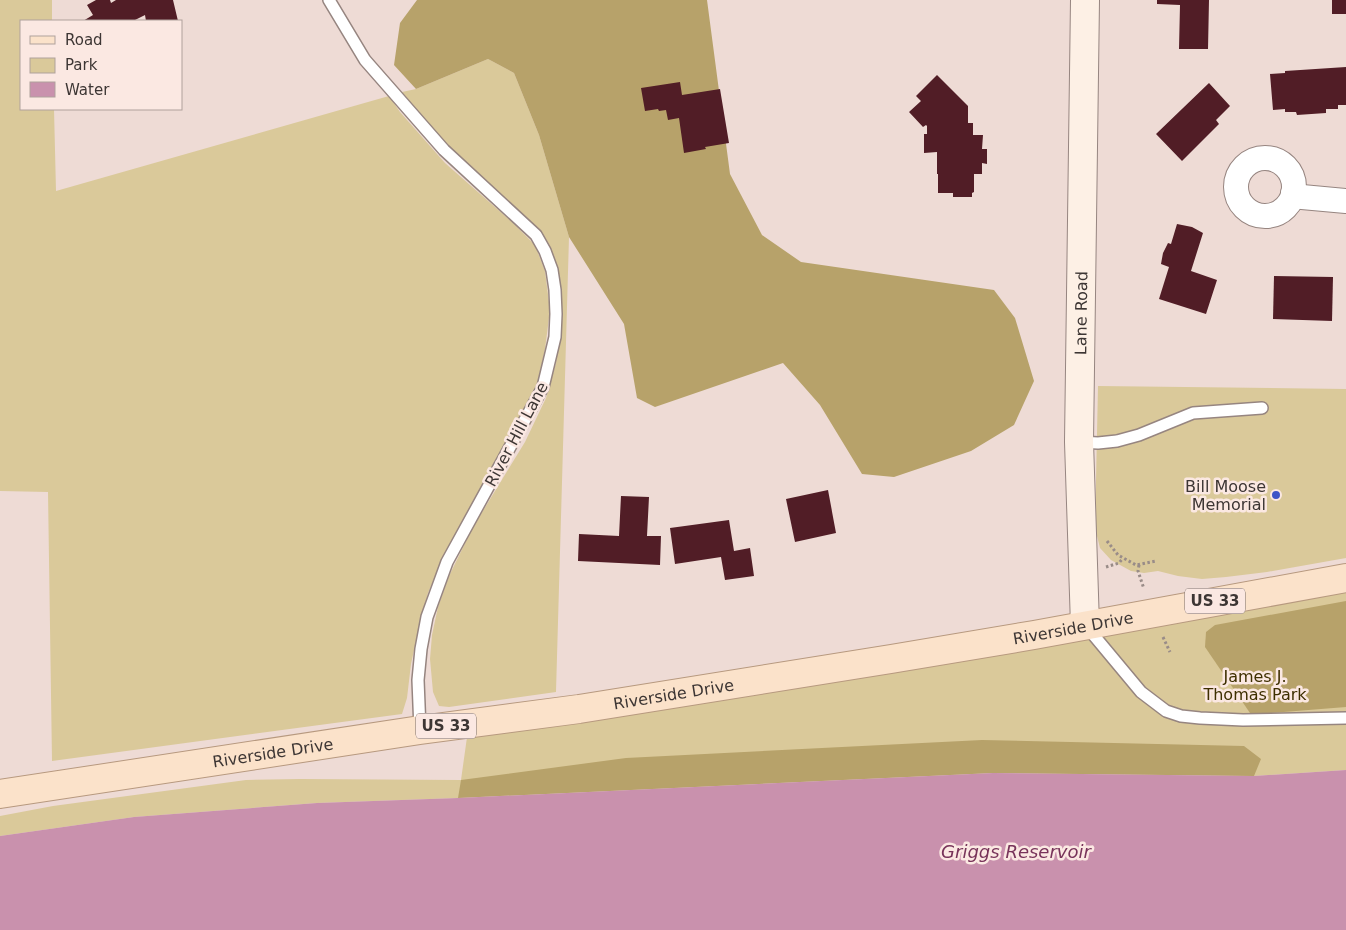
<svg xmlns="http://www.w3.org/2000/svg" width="1346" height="930" viewBox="0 0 1346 930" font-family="'DejaVu Sans',sans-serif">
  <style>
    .green { fill: #dac99a }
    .forest { fill: #b7a26a }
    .water { fill: #c991ad }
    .building { fill: #511d26 }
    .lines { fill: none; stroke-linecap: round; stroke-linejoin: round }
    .lane-casing { stroke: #968580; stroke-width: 14 }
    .street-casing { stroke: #968580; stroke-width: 26 }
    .secondary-casing { stroke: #968580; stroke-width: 30 }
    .primary-casing { stroke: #b7997f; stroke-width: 30 }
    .path { stroke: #998c88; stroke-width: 3; stroke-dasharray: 2.5 2.5; stroke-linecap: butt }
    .lane { stroke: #fff; stroke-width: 11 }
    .street { stroke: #fff; stroke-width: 24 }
    .secondary { stroke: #fdf0e5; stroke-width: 28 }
    .primary { stroke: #fbe2ca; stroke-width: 28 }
    .poi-dot { fill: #3e54c7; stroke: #fbe8e2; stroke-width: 2 }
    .labels { text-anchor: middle; stroke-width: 5; stroke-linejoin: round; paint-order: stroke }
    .shield { fill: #fbe8e2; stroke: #766b68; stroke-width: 1 }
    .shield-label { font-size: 15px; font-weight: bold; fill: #3d3634 }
    .street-label { font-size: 16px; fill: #3d3634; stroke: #fbe8e2 }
    .poi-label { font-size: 16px; fill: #3d3634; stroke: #fbe8e2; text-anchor: end }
    .park-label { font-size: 16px; fill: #3e2f00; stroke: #fbe8e2 }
    .water-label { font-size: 18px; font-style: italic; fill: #78335a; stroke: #fbe8e2 }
  </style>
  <rect width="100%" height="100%" fill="#eedbd5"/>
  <g class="green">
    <polygon points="0,0 52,0 52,21 21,21 21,109 54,109 56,191 389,96 400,112 445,163 512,222 535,245 545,271 550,310 545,349 537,385 525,413 455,534 439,567 428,593 420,623 411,664 407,698 402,714 52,761 48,492 0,491"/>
    <polygon points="488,59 514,73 539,135 569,237 556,692 449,707 439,706 433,692 430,659 432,635 438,607 449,576 473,527 525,442 546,398 556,363 559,335 557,275 549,244 538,229 448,148 426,124 402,92 416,89"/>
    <polygon points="1098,386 1346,389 1346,558 1267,572 1226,577 1202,579 1178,576 1158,571 1144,573 1131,571 1111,560 1100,548 1095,528"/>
    <polygon points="1346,578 1346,770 1254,776 993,773 458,798 317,803 134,817 0,836 0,816 53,806 246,780 300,779 461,780 469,723"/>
  </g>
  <g class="forest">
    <polygon points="417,0 707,0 730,174 762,235 801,262 994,290 1015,318 1034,381 1014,425 971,451 894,477 862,474 820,405 783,363 655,407 637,398 624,324 569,237 539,135 514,73 488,59 416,89 394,65 400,23"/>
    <polygon points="1346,601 1346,707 1271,713 1250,713 1205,647 1206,632 1215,625"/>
    <polygon points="982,740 1244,746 1261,759 1254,776 993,773 458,798 461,780 626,758"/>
  </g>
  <polygon class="water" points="1346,770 1346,930 0,930 0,836 134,817 317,803 458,798 993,773 1254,776"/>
  <g class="building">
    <polygon points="96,0 110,0 111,3 116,0 173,0 178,21 146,21 145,15 133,21 83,21 93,15 87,5"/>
    <polygon points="1157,0 1209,0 1208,49 1179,49 1180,5 1157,4"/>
    <rect x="1332" y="0" width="14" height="14"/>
    <polygon points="1346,67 1346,105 1338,105 1338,109 1326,109 1326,113 1297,115 1296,112 1285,112 1285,109 1273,110 1270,74 1285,73 1285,71"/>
    <polygon points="937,75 968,106 968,123 973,123 973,135 983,135 982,149 987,149 987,164 982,163 982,174 974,174 974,192 972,193 972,197 953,197 953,193 938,193 938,174 937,174 937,152 924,153 924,134 927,134 927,126 926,125 923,127 909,112 921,101 916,96"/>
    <polygon points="680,82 682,95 720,89 729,143 705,147 706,149 684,153 679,118 668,120 666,110 659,111 658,109 645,111 641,88"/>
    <polygon points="1209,83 1230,106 1216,120 1219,124 1182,161 1156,134"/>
    <polygon points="1177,224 1192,227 1203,233 1191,271 1217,280 1206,314 1159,299 1169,267 1161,264 1163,253 1168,243 1171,244"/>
    <polygon points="1274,276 1333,277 1332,321 1273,319"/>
    <polygon points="828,490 836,533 795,542 786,499"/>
    <polygon points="621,496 649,497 647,536 661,536 660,565 578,561 579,534 619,536"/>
    <polygon points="729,520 734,551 750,548 754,576 725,580 721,557 675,564 670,528"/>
  </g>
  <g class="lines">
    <defs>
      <g id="lane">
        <polyline points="329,0 365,60 444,150 536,235 545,251 552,270 555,290 556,314 555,337 543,387 447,562 427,617 421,649 418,680 420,730"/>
        <polyline points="1079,442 1098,443 1117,441 1139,435 1193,413 1262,408"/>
        <polyline points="1086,626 1141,692 1166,711 1181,716 1200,718 1243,720 1346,718"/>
      </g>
      <g id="street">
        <circle cx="1265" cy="187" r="29"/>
        <polyline points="1293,193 1302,197 1346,201"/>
      </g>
      <g id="secondary">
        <path id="s1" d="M1085,625l-6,-183 6,-442"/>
      </g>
      <g id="primary">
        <path id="s2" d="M0,794l420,-64 159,-21 312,-50 143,-24 312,-57"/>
      </g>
    </defs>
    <use href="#lane" class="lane-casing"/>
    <use href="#street" class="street-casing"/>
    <use href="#secondary" class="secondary-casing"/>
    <use href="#primary" class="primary-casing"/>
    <g class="path">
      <polyline points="1107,541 1118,555 1136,565 1156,561"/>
      <polyline points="1139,565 1138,571 1144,589"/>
      <polyline points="1106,567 1119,563 1123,558"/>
      <polyline points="1163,637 1170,652"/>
    </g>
    <use href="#lane" class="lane"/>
    <use href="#street" class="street"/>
    <use href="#secondary" class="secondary"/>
    <use href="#primary" class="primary"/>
  </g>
  <circle class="poi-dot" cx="1276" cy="495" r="5"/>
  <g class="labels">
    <g class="shield">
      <rect x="1185" y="588.5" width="60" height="25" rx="4"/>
      <rect x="416" y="713.5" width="60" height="25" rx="4"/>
    </g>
    <g class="shield-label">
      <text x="1215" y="606">US 33</text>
      <text x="446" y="731">US 33</text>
    </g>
    <g class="street-label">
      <text dy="6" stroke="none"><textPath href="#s1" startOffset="312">Lane Road</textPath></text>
      <text transform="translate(516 434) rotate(-62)" y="6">River Hill Lane</text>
      <text dy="6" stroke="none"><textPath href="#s2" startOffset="1086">Riverside Drive</textPath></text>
      <text dy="6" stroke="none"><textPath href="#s2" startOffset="681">Riverside Drive</textPath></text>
      <text dy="6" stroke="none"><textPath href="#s2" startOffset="276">Riverside Drive</textPath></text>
    </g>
    <g class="poi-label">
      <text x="1266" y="492">Bill Moose<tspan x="1266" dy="18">Memorial</tspan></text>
    </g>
    <g class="park-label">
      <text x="1255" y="682">James J.<tspan x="1255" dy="18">Thomas Park</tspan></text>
    </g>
    <g class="water-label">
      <text x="1016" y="858">Griggs Reservoir</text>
    </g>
  </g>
  <rect x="20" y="20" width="162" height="90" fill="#fbe8e2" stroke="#afa19c"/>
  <rect x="30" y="36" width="25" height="8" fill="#fbe2ca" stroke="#afa19c"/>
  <text x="65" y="45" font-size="15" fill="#3d3634">Road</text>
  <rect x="30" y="58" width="25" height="15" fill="#dac99a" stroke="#afa19c"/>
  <text x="65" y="70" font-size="15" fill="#3d3634">Park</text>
  <rect x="30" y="82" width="25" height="15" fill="#c991ad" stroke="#afa19c"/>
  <text x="65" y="95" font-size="15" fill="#3d3634">Water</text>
</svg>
